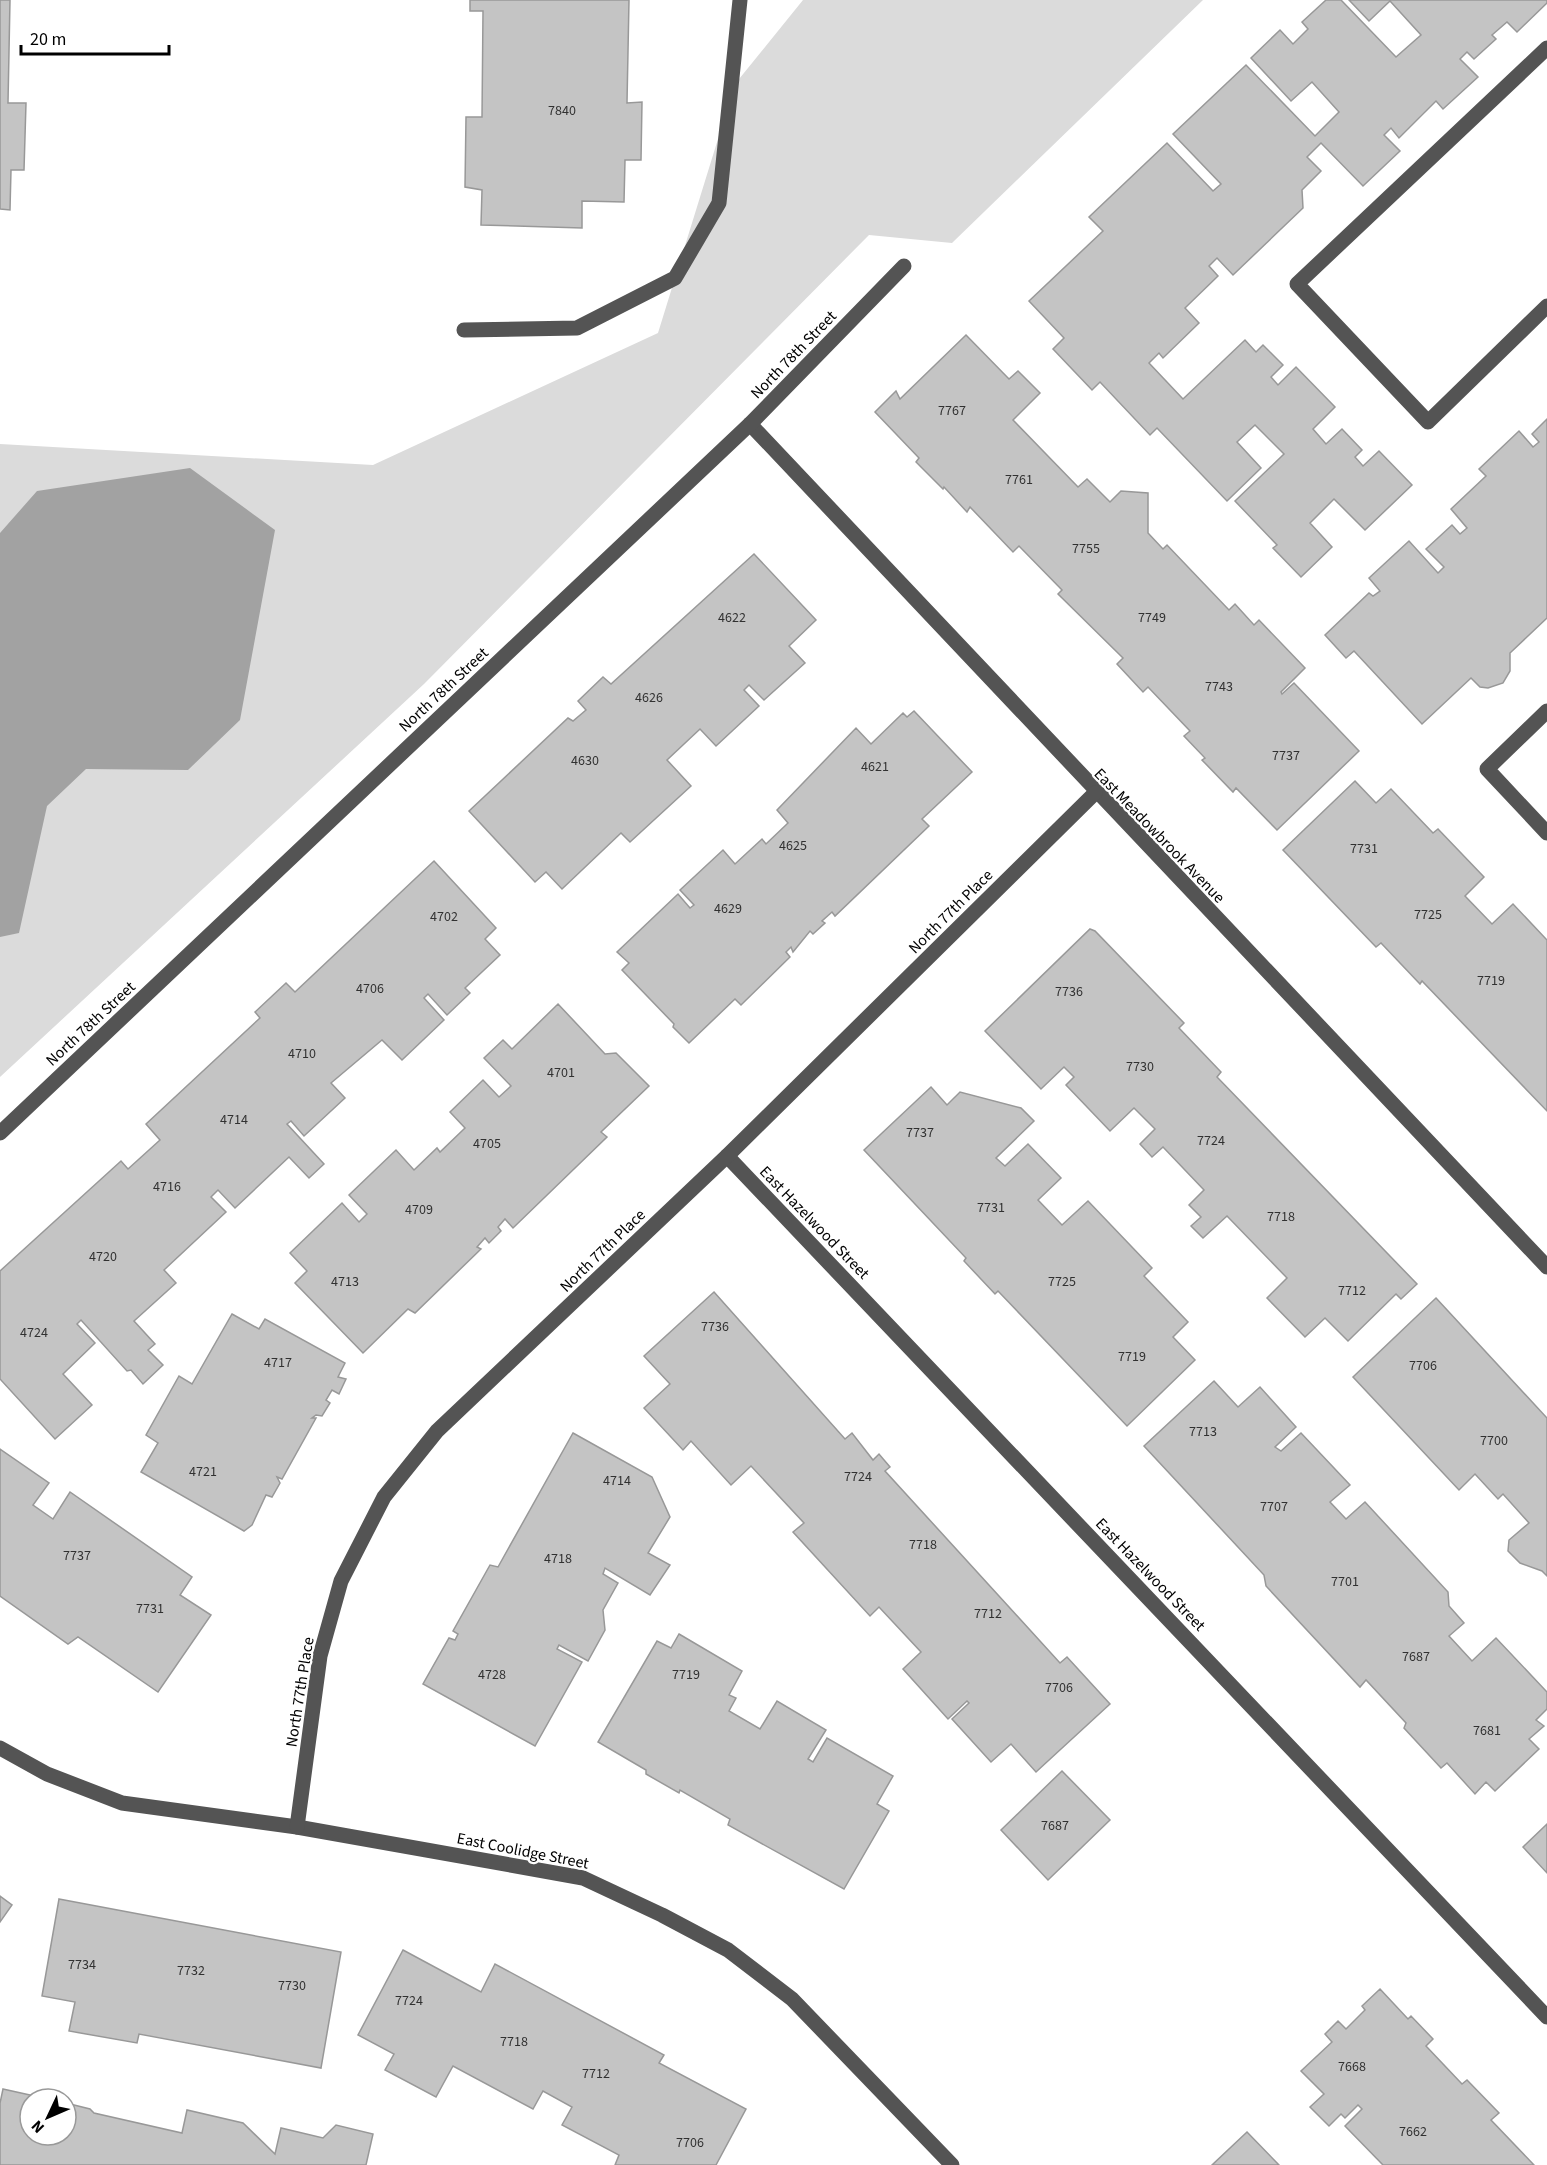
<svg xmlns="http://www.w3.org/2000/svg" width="1547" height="2165" viewBox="0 0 1547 2165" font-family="'Source Sans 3',sans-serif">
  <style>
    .green { fill: #dbdbdb }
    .water { fill: #a2a2a2 }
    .building { fill: #c4c4c4; stroke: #989898; stroke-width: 1.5 }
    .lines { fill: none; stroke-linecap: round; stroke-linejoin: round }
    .minor { stroke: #545454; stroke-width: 15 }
    .labels { text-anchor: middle; stroke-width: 4.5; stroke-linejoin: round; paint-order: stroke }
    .number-label { font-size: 14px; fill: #313131 }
    .street-label { font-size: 16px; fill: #000; stroke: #fff }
  </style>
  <rect width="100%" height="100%" fill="#fff"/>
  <polygon class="green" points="803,0 1203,0 952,243 869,235 424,684 0,1077 0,444 373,465 658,333 735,84"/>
  <polygon class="water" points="190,468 275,530 240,720 188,770 86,769 47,806 19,933 0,937 0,533 37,491"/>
  <g class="building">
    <polygon points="0,0 10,0 8,103 26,103 24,170 11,170 10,210 0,209"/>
    <polygon points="470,0 629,0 627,103 642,102 641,160 625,160 624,202 582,201 582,228 481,225 482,190 465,187 466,117 482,117 483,11 470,11"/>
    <polygon points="1326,0 1341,0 1396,57 1421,35 1390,1 1369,21 1349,0 1547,0 1547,3 1517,32 1507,22 1492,35 1496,39 1474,59 1467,52 1460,59 1478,77 1443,109 1436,101 1399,138 1391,128 1384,135 1400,151 1363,186 1321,143 1307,157 1321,171 1302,190 1303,208 1233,275 1217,258 1209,266 1218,276 1185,308 1199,323 1163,358 1159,353 1149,363 1183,399 1245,340 1256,352 1263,345 1283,365 1271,377 1278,385 1296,367 1335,407 1313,429 1326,444 1342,429 1362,450 1355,457 1363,466 1379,451 1412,485 1365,530 1334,499 1310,523 1332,547 1301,577 1273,548 1277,545 1235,501 1284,454 1255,425 1237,442 1261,468 1227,501 1157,428 1150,435 1100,382 1092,390 1053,349 1064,338 1029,301 1103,231 1089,217 1167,143 1213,191 1221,184 1173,134 1246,65 1315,136 1339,112 1312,82 1291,101 1251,58 1280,30 1293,44 1308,29 1302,22"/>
    <polygon points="966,335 1009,379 1018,371 1040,393 1013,420 1078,487 1087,479 1110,502 1121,491 1148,493 1148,533 1163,549 1167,545 1229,610 1235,604 1254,625 1259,620 1305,668 1281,692 1282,694 1294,683 1359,751 1277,830 1236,788 1233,792 1202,760 1205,758 1184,736 1190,731 1148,687 1143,692 1117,664 1123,658 1058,594 1062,590 1019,546 1013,552 970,507 967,512 944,487 943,489 916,462 919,458 875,412 896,391 900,399"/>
    <polygon points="1547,419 1547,618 1510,653 1510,671 1503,683 1488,688 1480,687 1471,678 1422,724 1354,651 1346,658 1325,635 1369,593 1373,596 1380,591 1369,578 1409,541 1438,573 1444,567 1426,549 1452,525 1460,534 1467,528 1451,509 1486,476 1479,469 1519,431 1533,447 1539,442 1532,434"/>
    <polygon points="754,554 816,620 789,646 805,663 764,700 749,685 744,690 759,706 716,746 700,729 667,760 691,786 630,842 621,833 562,889 546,872 535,882 469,811 568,718 573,721 586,710 578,701 603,677 611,684"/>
    <polygon points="914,711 972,772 922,819 929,826 835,916 832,912 822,921 825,923 813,934 810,931 793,952 791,947 786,952 790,957 741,1005 735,999 689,1043 673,1027 674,1024 622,970 629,963 617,952 678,894 690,908 694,905 680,890 723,850 735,864 762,839 766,844 788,823 777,810 856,728 871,744 903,713 907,717"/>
    <polygon points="1355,781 1376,803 1391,789 1433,833 1438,829 1484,877 1465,896 1492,924 1513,904 1547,940 1547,1111 1422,981 1420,984 1381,943 1376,947 1283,850"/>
    <polygon points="434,861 496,928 485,939 500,955 465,988 470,993 447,1015 428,994 424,998 444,1020 402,1060 382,1040 331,1083 345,1098 304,1136 291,1121 287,1124 324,1164 309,1178 289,1157 235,1208 218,1190 211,1197 226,1212 164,1270 176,1283 134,1321 155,1344 148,1350 163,1365 143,1384 131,1370 127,1371 81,1320 77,1324 95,1343 63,1374 92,1405 55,1439 0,1379 0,1271 121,1161 128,1169 160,1140 146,1124 260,1018 255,1012 286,983 295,992"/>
    <polygon points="1090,929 1095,931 1184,1023 1179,1028 1221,1072 1217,1077 1417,1284 1401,1299 1396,1294 1348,1341 1325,1318 1305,1337 1267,1298 1287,1278 1227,1216 1203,1238 1191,1226 1201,1217 1189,1205 1204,1190 1163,1147 1152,1157 1140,1144 1155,1129 1134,1108 1110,1131 1066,1085 1074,1077 1064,1067 1041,1089 985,1031"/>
    <polygon points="558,1004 605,1054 616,1053 649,1086 601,1132 607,1137 513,1228 505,1219 498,1227 501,1231 489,1243 485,1238 477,1247 481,1249 415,1313 408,1309 363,1353 295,1283 307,1271 290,1253 342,1203 359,1222 367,1214 349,1195 396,1150 414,1170 437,1148 440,1152 465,1128 450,1112 483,1080 499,1097 511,1086 484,1058 503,1040 512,1049"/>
    <polygon points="931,1087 947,1105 960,1092 1021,1108 1034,1121 996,1158 1005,1166 1028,1144 1061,1178 1038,1200 1062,1225 1088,1201 1152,1268 1144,1276 1188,1322 1173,1337 1195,1360 1127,1426 998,1291 995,1294 964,1261 966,1258 864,1150"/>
    <polygon points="714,1292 845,1439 852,1433 873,1460 879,1454 890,1467 885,1471 1060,1663 1067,1657 1110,1704 1036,1772 1011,1744 991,1762 952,1719 969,1703 967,1701 948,1719 903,1669 921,1652 879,1607 870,1616 793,1532 804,1523 751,1466 731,1485 691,1441 683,1450 644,1408 670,1384 644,1356"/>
    <polygon points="1436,1298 1547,1418 1547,1576 1542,1571 1520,1563 1508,1551 1509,1540 1529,1523 1503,1494 1498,1499 1475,1474 1459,1490 1353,1377"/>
    <polygon points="232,1314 259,1329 265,1319 345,1363 338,1377 346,1379 339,1394 332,1390 326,1400 330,1403 322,1416 316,1415 312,1418 316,1418 282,1479 277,1477 280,1483 272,1497 266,1495 252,1525 244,1531 141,1472 158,1443 146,1435 179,1376 192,1384"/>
    <polygon points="1214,1381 1238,1407 1260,1387 1296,1427 1275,1447 1281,1451 1301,1433 1350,1485 1330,1502 1346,1519 1365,1502 1448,1592 1449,1606 1464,1623 1449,1636 1472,1661 1496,1638 1547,1692 1547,1709 1536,1720 1544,1726 1529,1739 1539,1749 1495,1791 1486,1782 1475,1794 1447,1763 1441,1768 1404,1728 1406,1723 1366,1680 1360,1687 1266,1586 1264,1575 1144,1446"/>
    <polygon points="573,1433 652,1477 670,1517 648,1553 670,1565 650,1595 605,1568 603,1574 618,1583 603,1610 605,1630 588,1661 559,1645 557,1649 582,1662 535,1746 423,1684 449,1638 455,1640 458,1634 453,1631 490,1565 498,1567"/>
    <polygon points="0,1449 49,1483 33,1505 53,1519 70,1492 192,1577 180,1595 211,1615 158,1692 78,1637 68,1644 0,1596"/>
    <polygon points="679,1634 742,1671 729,1695 736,1698 729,1711 760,1729 777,1701 826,1730 808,1759 813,1762 827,1738 893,1776 877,1804 889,1811 844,1889 728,1825 730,1819 680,1790 679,1793 646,1774 646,1770 598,1742 657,1641 671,1648"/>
    <polygon points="1062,1771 1110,1820 1048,1880 1001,1830"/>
    <polygon points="1547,1824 1547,1873 1523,1847"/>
    <polygon points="0,1896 12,1905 0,1922"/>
    <polygon points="59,1899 341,1952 321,2068 139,2034 137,2043 69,2031 75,2002 42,1996"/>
    <polygon points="403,1950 481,1992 495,1964 664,2055 659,2063 746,2109 716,2165 615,2165 619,2155 562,2125 572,2107 543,2091 533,2109 453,2066 436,2097 385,2070 394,2054 358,2035"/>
    <polygon points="1380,1989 1408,2019 1411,2016 1433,2039 1426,2046 1462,2084 1467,2080 1499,2113 1491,2120 1534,2165 1383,2165 1345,2126 1362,2109 1358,2105 1345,2118 1341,2114 1329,2126 1310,2107 1324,2094 1301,2071 1332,2042 1325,2034 1338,2021 1346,2029 1365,2010 1362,2006"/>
    <polygon points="3,2089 48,2099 30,2099 30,2135 66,2135 66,2103 90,2109 94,2113 182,2133 187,2110 243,2123 275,2154 281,2128 323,2138 336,2125 373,2134 366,2165 0,2165 0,2103"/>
    <polygon points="1247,2132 1279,2165 1212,2165"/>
  </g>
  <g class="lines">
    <g class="minor">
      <polyline points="1547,48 1297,284 1428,422 1547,306"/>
      <polyline points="464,330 577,328 675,278 719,203 740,0"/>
      <polyline points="750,424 1547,1267"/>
      <polyline points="1547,711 1487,769 1547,833"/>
      <polyline points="0,1133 750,424 904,266"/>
      <polyline points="727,1156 1547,2017"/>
      <polyline points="0,1748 47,1774 122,1803 297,1827 583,1878 662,1915 728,1950 792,1999 952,2165"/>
      <polyline points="297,1827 320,1656 341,1581 384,1497 437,1431 727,1156 1095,793"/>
    </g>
  </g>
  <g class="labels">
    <g class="number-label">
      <text x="562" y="115">7840</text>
      <text x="952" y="415">7767</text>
      <text x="1019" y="484">7761</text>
      <text x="1086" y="553">7755</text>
      <text x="732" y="622">4622</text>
      <text x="1152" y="622">7749</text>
      <text x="1219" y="691">7743</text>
      <text x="649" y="702">4626</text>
      <text x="1286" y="760">7737</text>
      <text x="585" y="765">4630</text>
      <text x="875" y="771">4621</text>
      <text x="793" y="850">4625</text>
      <text x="1364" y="853">7731</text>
      <text x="728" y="913">4629</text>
      <text x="1428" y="919">7725</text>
      <text x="444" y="921">4702</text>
      <text x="1491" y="985">7719</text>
      <text x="370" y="993">4706</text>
      <text x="1069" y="996">7736</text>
      <text x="302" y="1058">4710</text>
      <text x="1140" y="1071">7730</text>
      <text x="561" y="1077">4701</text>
      <text x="234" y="1124">4714</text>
      <text x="920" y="1137">7737</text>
      <text x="1211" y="1145">7724</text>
      <text x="487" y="1148">4705</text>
      <text x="167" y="1191">4716</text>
      <text x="991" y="1212">7731</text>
      <text x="419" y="1214">4709</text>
      <text x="1281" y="1221">7718</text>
      <text x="103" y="1261">4720</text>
      <text x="345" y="1286">4713</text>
      <text x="1062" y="1286">7725</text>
      <text x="1352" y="1295">7712</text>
      <text x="715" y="1331">7736</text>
      <text x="34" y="1337">4724</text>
      <text x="1132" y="1361">7719</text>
      <text x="278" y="1367">4717</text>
      <text x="1423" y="1370">7706</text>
      <text x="1203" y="1436">7713</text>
      <text x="1494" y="1445">7700</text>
      <text x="203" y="1476">4721</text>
      <text x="858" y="1481">7724</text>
      <text x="617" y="1485">4714</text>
      <text x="1274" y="1511">7707</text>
      <text x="923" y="1549">7718</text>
      <text x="77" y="1560">7737</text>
      <text x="558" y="1563">4718</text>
      <text x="1345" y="1586">7701</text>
      <text x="150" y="1613">7731</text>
      <text x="988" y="1618">7712</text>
      <text x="1416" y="1661">7687</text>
      <text x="492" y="1679">4728</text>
      <text x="686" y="1679">7719</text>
      <text x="1059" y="1692">7706</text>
      <text x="1487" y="1735">7681</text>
      <text x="1055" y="1830">7687</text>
      <text x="82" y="1969">7734</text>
      <text x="191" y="1975">7732</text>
      <text x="292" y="1990">7730</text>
      <text x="409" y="2005">7724</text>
      <text x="514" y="2046">7718</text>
      <text x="1352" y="2071">7668</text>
      <text x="596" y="2078">7712</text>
      <text x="1413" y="2136">7662</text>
      <text x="690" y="2147">7706</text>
    </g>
    <g class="street-label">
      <text transform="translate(793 354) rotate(-46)" y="6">North 78th Street</text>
      <text transform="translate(443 689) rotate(-43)" y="6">North 78th Street</text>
      <text transform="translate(1160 835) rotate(46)" y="6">East Meadowbrook Avenue</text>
      <text transform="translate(950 911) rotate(-45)" y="6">North 77th Place</text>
      <text transform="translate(90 1023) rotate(-43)" y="6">North 78th Street</text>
      <text transform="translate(815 1222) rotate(46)" y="6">East Hazelwood Street</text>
      <text transform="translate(602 1250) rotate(-44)" y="6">North 77th Place</text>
      <text transform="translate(1151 1574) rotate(46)" y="6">East Hazelwood Street</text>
      <text transform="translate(299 1692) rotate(-81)" y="6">North 77th Place</text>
      <text transform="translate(523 1850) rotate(11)" y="6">East Coolidge Street</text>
    </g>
  </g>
  <g transform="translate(48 2117) rotate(226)"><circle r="28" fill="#ffffff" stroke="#999999" stroke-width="1.5"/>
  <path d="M0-4.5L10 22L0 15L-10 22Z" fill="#000000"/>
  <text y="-9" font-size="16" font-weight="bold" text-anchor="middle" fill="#000000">N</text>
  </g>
  <path d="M21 45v9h148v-9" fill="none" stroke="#000000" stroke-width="3"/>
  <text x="30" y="45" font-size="18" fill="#000000" stroke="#ffffff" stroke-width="4.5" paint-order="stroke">20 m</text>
</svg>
